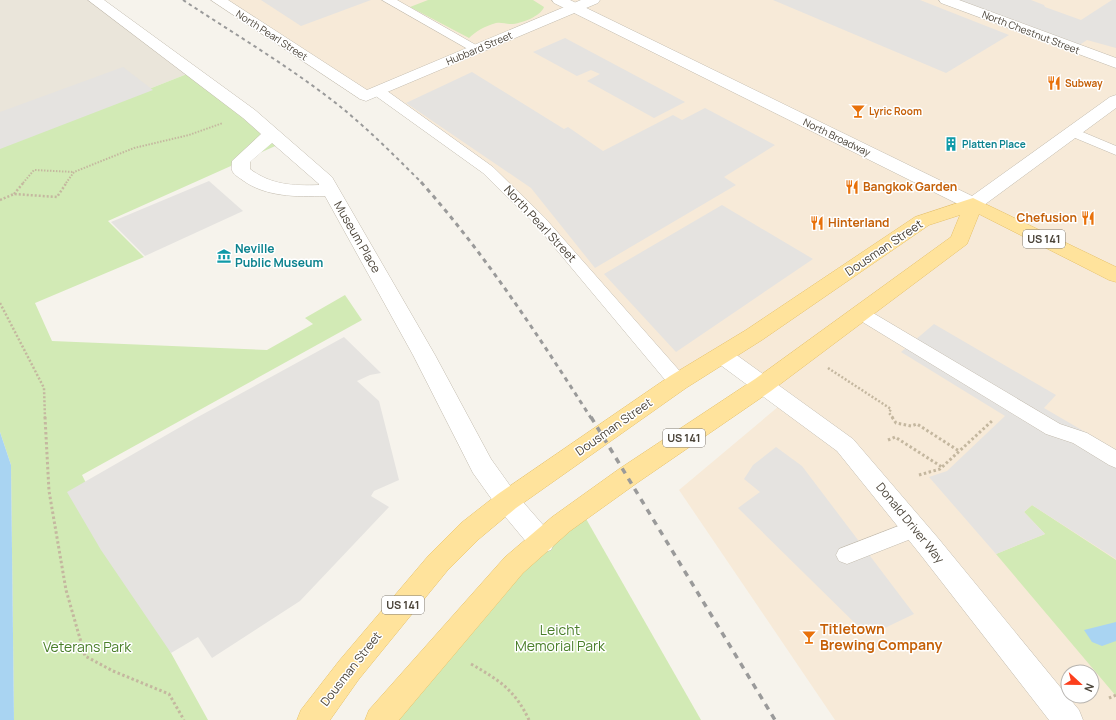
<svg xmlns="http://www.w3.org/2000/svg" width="1116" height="720" viewBox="0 0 1116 720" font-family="Manrope,sans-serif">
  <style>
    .residential { fill: #eae5da }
    .commercial { fill: #f7ead8; fill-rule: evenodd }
    .green { fill: #d2eab5 }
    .parking { fill: #e5e3e0 }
    .water { fill: #a9d4f2 }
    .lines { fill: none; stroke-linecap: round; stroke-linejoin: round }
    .service-casing { stroke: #c2bbae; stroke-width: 1 }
    .minor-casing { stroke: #c2bbae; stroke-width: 1 }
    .tertiary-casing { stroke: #c2bbae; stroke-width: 1 }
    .primary-casing { stroke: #e6c16a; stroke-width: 1 }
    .path-far2 { stroke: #c4b79f; stroke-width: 2; stroke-dasharray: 1.5 1.5; stroke-linecap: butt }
    .path-far1 { stroke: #c4b79f; stroke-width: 2.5; stroke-dasharray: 2 2; stroke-linecap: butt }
    .path { stroke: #c4b79f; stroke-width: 3; stroke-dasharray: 2.5 2.5; stroke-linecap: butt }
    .service { fill: #fff; fill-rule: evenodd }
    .minor { fill: #fff; fill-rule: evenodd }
    .tertiary { fill: #fff; fill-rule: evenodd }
    .primary { fill: #ffe39c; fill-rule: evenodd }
    .rail-far2 { stroke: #9a9a9a; stroke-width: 2; stroke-dasharray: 3.5 3.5; stroke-linecap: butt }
    .rail-far1 { stroke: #9a9a9a; stroke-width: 3; stroke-dasharray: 4.5 4.5; stroke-linecap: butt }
    .rail { stroke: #9a9a9a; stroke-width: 3.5; stroke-dasharray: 6 6; stroke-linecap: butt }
    .labels { text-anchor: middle; stroke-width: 3; stroke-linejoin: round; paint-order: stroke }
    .far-street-label { font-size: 10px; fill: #4b4439; stroke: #fff }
    .far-food-label { font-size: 10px; font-weight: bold; fill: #c56008; stroke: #fff; text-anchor: start }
    .far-culture-label { font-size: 10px; font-weight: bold; fill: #0d838f; stroke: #fff; text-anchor: start }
    .shield { fill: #fff; stroke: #817c74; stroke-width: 1 }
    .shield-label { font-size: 11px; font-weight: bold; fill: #4b4439 }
    .food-label { font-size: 12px; font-weight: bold; fill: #c56008; stroke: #fff; text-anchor: start }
    .street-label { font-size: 12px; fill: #4b4439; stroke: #fff }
    .culture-label { font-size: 12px; font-weight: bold; fill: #0d838f; stroke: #fff; text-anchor: start }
    .near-food-label { font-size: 14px; font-weight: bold; fill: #c56008; stroke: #fff; text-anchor: start }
    .near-park-label { font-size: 14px; fill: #4a7f2a; stroke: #fff }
  </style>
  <rect width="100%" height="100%" fill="#f6f3ec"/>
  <polygon class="residential" points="0,0 95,0 192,72 0,148"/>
  <path class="commercial" d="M218,0h898v720h-281l-156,-230 106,-89 -62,-45 -45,26 -138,-161 -60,-57 -102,-73 -12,5zM1068,672h24v24h-24z"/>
  <g class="green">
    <path d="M428,0h105l11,7c-3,9 -23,17 -33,17 -5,0 -10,-2 -15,-1 -11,3 -20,8 -27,15l-59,-31z"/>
    <polygon points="192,72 282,143 108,221 144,257 35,303 52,341 267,350 313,324 305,318 345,295 362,320 82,475 171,653 208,720 14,720 11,465 0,432 0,148"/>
    <polygon points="1032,505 1116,560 1116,696 996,554 1045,534 1024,512"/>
    <polygon points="581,510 701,720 380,720"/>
  </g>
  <g class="parking">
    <polygon points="261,0 371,0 301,26"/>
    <polygon points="773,0 920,0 1009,35 946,73"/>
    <polygon points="958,0 1031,0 1044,5 1045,7 1081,20 1112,0 1116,0 1116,48 1087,40 1078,46"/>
    <polygon points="565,38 685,102 654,118 587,81 600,74 591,70 577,76 533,52"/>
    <polygon points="123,67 153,90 0,149 0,112"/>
    <polygon points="472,72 564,129 568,127 603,151 673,115 682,120 705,108 775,145 724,177 736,185 595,268 531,188 406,103"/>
    <polygon points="209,181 243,211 145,256 111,222"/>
    <polygon points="722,205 813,259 676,352 604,274"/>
    <polygon points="934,324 1056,395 1044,408 1116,450 1116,559 1032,505 1024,512 1045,534 996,554 929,477 947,471 1005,416 901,352"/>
    <polygon points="344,337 381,373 370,375 357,381 379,401 399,480 374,491 371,496 389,507 300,601 212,658 198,637 171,653 101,550 67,492 196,418"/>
    <polygon points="776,447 802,466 914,614 868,636 738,508 760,492 744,479 753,465"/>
  </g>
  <g class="water">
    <polygon points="0,432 11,465 14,720 0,720"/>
    <polygon points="1116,622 1116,641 1102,646 1092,642 1084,630"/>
  </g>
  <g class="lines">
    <defs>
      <g id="service">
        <polygon points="382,0 397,0 483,49 477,53 473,52"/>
        <polygon points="378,87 383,88 493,167 545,218 685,377 687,382 685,387 678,389 671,387 535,224 483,173 373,94 371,91 373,88"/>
        <polygon points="1073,128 1116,146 1116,155 1068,135 1066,132 1068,129"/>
        <polygon points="862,308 868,310 1060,424 1087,433 1116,450 1116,468 1109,465 1073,443 1046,434 856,318 853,314 856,310"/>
        <polygon points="914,520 921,523 925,529 921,535 847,564 839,561 836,555 839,549"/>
      </g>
      <g id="minor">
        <path d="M88,0h16l151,110 77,67 103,178 56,104 25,35 35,40 4,8 -4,8 -9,3 -9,-3 -35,-42 -25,-35 -60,-118 -88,-159c-28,1 -61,1 -84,-17 -3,-2 -8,-5 -9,-9 -1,-2 0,-6 0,-9l29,-27 -18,-16zM272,143l47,41v1c-26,1 -48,0 -69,-16v-7z"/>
        <polygon points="211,0 228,0 367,90 581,0 600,0 598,3 366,101 360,99"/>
        <polygon points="939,0 959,0 1116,58 1116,68 941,3"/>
        <polygon points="723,348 731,351 853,439 938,538 1079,710 1083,720 1049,720 920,554 837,451 715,361 712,356 715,351"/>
      </g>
      <polygon id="tertiary" points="552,0 570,0 972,196 1110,97 1116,95 1116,108 980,208 973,210 966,208 554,3"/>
      <polygon id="primary" points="973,198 1116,267 1116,282 1109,280 979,214 967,244 771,391 637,483 570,531 523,573 399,720 365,720 369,710 505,557 552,517 619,469 755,379 951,237 960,215 929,225 762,340 686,388 516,508 479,539 447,571 359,679 330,720 297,720 301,710 339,661 429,555 461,523 498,494 670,376 746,330 915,217"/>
    </defs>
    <use href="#service" class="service-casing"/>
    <use href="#minor" class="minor-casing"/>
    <use href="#tertiary" class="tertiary-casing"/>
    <use href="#primary" class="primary-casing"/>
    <g class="path-far2">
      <polyline points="23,183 34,170 74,172"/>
      <polyline points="66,183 74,172 134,148 189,135 223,123"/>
    </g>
    <g class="path-far1">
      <polyline points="14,194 24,182"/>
      <polyline points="0,200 14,194 57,197 67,182"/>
      <polyline points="0,303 44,388 45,418"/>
      <polyline points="828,368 891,409 889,413 893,418"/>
    </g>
    <g class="path">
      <polyline points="45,417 49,491 66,590 85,656 113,671 169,694 184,720"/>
      <polyline points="892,417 896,423 911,426 917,424 959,451"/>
      <polyline points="888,440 895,437 942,467"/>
      <polyline points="919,475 940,469 993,420"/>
      <path d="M471,664c28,16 44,26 58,56"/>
      <polyline points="1109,698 1116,695"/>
    </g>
    <use href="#service" class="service"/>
    <use href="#minor" class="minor"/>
    <use href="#tertiary" class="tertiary"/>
    <use href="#primary" class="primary"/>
    <path class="rail-far2" d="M183,0c53,35 109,68 159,108 28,23 54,49 80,75"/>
    <path class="rail-far1" d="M421,182c65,73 118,155 170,236"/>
    <polyline class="rail" points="591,417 775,720"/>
  </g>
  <defs>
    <symbol id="restaurant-bare" viewBox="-9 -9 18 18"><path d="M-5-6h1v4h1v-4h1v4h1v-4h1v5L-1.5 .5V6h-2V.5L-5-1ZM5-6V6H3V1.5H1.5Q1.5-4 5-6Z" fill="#e8710a" stroke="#fff" stroke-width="2.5" paint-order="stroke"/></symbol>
    <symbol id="bar-bare" viewBox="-9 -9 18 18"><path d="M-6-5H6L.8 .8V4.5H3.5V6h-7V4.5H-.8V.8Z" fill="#e8710a" stroke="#fff" stroke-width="2.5" paint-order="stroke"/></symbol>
    <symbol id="building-bare" viewBox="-9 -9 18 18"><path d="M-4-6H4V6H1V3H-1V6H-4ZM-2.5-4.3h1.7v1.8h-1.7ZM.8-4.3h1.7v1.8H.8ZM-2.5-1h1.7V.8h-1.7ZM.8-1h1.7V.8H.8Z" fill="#0f9aa8" stroke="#fff" stroke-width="2.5" paint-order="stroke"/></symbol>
    <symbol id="museum-bare" viewBox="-9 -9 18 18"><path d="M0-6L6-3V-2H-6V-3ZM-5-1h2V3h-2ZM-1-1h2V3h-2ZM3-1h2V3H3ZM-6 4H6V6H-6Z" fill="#0f9aa8" stroke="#fff" stroke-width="2.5" paint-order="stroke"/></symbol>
  </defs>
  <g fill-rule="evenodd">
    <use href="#restaurant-bare" x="1044" y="73" width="20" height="20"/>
    <use href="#bar-bare" x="848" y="101" width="20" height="20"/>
    <use href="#building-bare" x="941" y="134" width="20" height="20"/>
    <use href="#restaurant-bare" x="842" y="177" width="20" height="20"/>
    <use href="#restaurant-bare" x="1078" y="208" width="20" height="20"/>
    <use href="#restaurant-bare" x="807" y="213" width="20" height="20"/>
    <use href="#museum-bare" x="214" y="246" width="20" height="20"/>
    <use href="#bar-bare" x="799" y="627" width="20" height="20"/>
  </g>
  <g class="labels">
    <g class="far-street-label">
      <text transform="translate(1031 32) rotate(21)" y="4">North Chestnut Street</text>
      <text transform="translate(272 35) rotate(33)" y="4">North Pearl Street</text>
      <text transform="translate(479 48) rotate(-23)" y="4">Hubbard Street</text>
      <text transform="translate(837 137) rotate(26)" y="4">North Broadway</text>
    </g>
    <g class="far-food-label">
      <text x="1065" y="87">Subway</text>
      <text x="869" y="115">Lyric Room</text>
    </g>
    <g class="far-culture-label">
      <text x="962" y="148">Platten Place</text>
    </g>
    <g class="shield">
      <rect x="1023" y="230" width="42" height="18" rx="3"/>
      <rect x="663" y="429" width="42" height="18" rx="3"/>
      <rect x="382" y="596" width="42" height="18" rx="3"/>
    </g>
    <g class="shield-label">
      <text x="1044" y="243">US 141</text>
      <text x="684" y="442">US 141</text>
      <text x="403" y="609">US 141</text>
    </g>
    <g class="food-label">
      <text x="863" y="191">Bangkok Garden</text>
      <text x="1077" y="222" text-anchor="end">Chefusion</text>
      <text x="828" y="227">Hinterland</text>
    </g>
    <g class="street-label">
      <text transform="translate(540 224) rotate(47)" y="4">North Pearl Street</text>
      <text transform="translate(357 237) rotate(60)" y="4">Museum Place</text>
      <text transform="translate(884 248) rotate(-34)" y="4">Dousman Street</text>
      <text transform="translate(614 427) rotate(-35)" y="4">Dousman Street</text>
      <text transform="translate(910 523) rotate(51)" y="4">Donald Driver Way</text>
      <text transform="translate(351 669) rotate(-52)" y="4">Dousman Street</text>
    </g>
    <g class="culture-label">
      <text x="235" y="253">Neville<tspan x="235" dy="14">Public Museum</tspan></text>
    </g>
    <g class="near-food-label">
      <text x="820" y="634">Titletown<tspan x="820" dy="16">Brewing Company</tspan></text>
    </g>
    <g class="near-park-label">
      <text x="560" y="635">Leicht<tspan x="560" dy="16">Memorial Park</tspan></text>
      <text x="87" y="652">Veterans Park</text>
    </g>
  </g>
  <g transform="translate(1080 684) rotate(112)"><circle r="19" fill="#ffffff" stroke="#b7b4b0"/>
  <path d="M0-3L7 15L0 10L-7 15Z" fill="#fc3f1d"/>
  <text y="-6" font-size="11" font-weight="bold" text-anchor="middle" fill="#4b4439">N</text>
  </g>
</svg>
